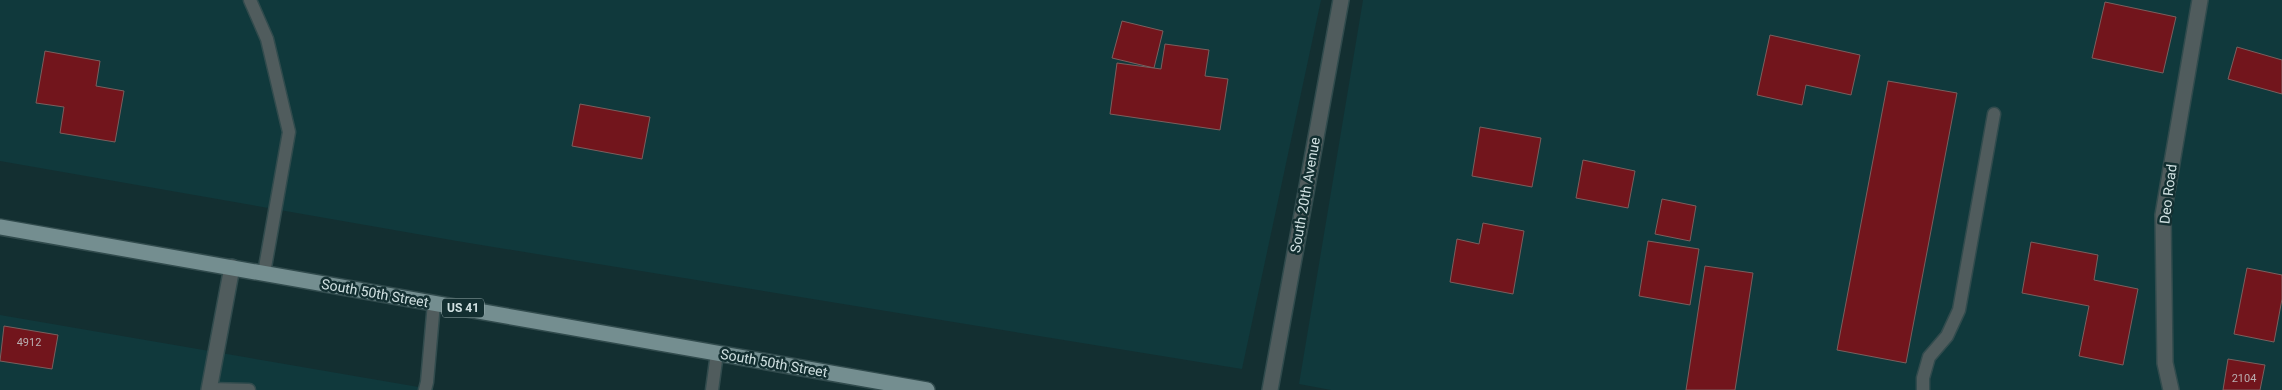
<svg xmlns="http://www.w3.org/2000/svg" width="2282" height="390" viewBox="0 0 2282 390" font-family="Roboto,sans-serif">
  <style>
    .built { fill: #10393c }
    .building { fill: #72151c; stroke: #7a5f5e }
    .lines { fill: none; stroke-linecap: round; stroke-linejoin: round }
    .lane-casing { stroke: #314b4d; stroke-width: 15 }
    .street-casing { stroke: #314b4d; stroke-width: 18 }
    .primary-casing { stroke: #314b4d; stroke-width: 18 }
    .lane { stroke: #505c5d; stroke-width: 12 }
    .street { stroke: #505c5d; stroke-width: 15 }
    .primary { stroke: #748e90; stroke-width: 15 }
    .labels { text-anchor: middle; stroke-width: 5; stroke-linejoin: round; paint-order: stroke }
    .number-label { font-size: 11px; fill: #b9aeb0 }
    .shield { fill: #132f31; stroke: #98acad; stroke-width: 1 }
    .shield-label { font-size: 12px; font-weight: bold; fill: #d1e1e2 }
    .street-label { font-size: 14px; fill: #d1e1e2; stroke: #132f31 }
  </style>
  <rect width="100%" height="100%" fill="#132f31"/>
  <g class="built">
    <polygon points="0,0 1321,0 1242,369 457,241 0,161"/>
    <polygon points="1363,0 2282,0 2282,390 1331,390 1299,384"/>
    <polygon points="0,315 436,390 0,390"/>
  </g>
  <g class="building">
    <polygon points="2105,2 2176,17 2163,73 2092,58"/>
    <polygon points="1122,21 1163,31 1154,68 1112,58"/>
    <polygon points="1770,35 1860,55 1851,95 1806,85 1802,105 1757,95"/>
    <polygon points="1165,44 1209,50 1205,76 1228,79 1220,130 1110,114 1117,63 1161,69"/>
    <polygon points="2237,47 2282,60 2282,94 2228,79"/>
    <polygon points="45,51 100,61 96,86 124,91 115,142 60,133 64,107 36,103"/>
    <polygon points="1888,81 1957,93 1906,363 1837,350"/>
    <polygon points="580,104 650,117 642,159 572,146"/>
    <polygon points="1480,127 1541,138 1532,187 1472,176"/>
    <polygon points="1583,160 1635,171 1628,208 1576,198"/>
    <polygon points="1662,199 1696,206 1690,241 1655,234"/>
    <polygon points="1483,223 1524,231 1513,294 1450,282 1457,239 1479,244"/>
    <polygon points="1648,241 1699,249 1690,305 1639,296"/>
    <polygon points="2031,242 2098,255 2094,280 2138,289 2123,365 2079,356 2089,306 2022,293"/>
    <polygon points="1705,266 1753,273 1735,390 1686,390"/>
    <polygon points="2247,268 2282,275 2282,299 2274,342 2234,334"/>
    <polygon points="4,326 58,335 52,369 0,361"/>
    <polygon points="2228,359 2265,365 2260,390 2223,390"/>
  </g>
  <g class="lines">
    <defs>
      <g id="lane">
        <polyline points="250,0 267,39 289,132 264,273"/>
        <polyline points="210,389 249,390"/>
        <polyline points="425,390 427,382 434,303"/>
        <polyline points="712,390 717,353"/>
        <polyline points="1923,390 1923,378 1929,357 1947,336 1959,310 1994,114"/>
      </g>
      <g id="street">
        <polyline points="209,390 232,267"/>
        <polyline points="1270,390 1341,0"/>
        <polyline points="2171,390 2165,363 2163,215 2200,0"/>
      </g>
      <polyline id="primary" points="0,227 927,390"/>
    </defs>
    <use href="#lane" class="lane-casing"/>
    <use href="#street" class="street-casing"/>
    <use href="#primary" class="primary-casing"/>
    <use href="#lane" class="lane"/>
    <use href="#street" class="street"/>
    <use href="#primary" class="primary"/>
  </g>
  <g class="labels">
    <g class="number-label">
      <text x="29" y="346">4912</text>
      <text x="2244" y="382">2104</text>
    </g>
    <rect class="shield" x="442" y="298.5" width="42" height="19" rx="4"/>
    <g class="shield-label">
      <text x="463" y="312">US 41</text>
    </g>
    <g class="street-label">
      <text transform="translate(2168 194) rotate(-83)" y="5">Deo Road</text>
      <text transform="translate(1305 195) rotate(-80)" y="5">South 20th Avenue</text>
      <text transform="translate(375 293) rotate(10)" y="5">South 50th Street</text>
      <text transform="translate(774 363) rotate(10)" y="5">South 50th Street</text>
    </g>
  </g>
</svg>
